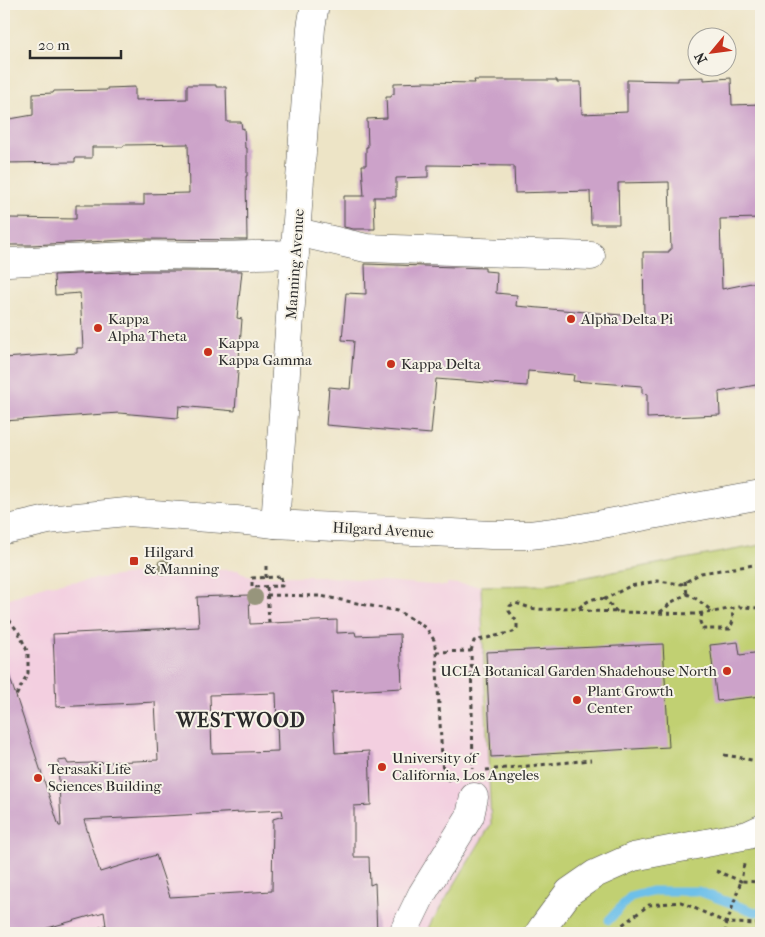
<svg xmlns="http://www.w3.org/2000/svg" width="765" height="937" viewBox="0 0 765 937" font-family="'IM FELL French Canon',serif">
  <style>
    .built { fill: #f3cfe0 }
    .green { fill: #c1d072; stroke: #767e4e }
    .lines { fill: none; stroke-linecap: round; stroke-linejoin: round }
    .stream { stroke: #6dc0e9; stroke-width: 9 }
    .building { fill: #cca2c9; fill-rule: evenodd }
    .minor-casing { stroke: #484742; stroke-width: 29 }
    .path { stroke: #484742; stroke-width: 3; stroke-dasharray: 4 4; stroke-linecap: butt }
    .minor { stroke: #fff; stroke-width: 28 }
    .tree { fill: #97957b }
    .poi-dot { fill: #c8321e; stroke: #f7f3e8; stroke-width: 2 }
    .labels { text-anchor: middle; stroke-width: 4; stroke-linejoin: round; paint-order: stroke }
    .street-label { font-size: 15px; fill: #2b2b2b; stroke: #f7f3e8 }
    .poi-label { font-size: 15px; fill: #2b2b2b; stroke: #f7f3e8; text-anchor: start }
    .district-label { font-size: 20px; font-weight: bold; letter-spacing: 1px; fill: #2b2b2b; stroke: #f7f3e8 }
  </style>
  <rect width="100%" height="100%" fill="#f7f3e8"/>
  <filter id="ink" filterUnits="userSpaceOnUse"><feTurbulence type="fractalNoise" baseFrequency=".02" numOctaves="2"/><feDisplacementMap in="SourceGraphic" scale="10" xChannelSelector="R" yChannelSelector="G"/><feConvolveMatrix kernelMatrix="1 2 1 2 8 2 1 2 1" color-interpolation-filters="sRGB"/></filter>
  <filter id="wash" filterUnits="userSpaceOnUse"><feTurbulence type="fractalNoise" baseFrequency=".0096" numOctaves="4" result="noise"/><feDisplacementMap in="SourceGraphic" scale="20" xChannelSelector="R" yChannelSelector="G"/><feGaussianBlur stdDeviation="1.12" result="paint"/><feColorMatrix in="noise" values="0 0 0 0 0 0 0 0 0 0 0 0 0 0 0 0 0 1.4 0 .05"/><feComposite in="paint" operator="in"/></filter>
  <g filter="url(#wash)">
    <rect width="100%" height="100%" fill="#ede4c6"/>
    <polygon class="built" points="761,545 761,933 4,933 4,600 47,585 170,569 238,570 247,576 319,576 447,586 447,583 482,586 542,585"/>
    <polygon class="green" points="761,545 761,933 427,933 433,920 491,824 483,643 481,586 542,585"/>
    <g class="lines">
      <polyline class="stream" points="609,920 630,897 651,891 698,891 755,912 761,911"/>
    </g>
    <g id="blocks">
      <g class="building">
        <polygon points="704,77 704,80 731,78 732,105 761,104 761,218 720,219 722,289 761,281 761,384 719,392 720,415 647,418 647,394 642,393 642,386 573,381 574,375 528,371 527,386 436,379 431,434 326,425 329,387 350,389 354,341 342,340 346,293 366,294 365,264 485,268 485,271 497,272 496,293 517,295 516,306 644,317 643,252 669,252 669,250 671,250 669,182 618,183 619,224 591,224 590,191 515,193 514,166 428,165 428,177 396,178 396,197 374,197 375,229 353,229 344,227 344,196 364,196 362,165 366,165 366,147 368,147 367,119 387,118 386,97 391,97 392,94 394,94 394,83 426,82 475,83 474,80 557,80 557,82 581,82 582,114 627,112 627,80 678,81 678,78"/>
        <polygon points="187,85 216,85 216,87 226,87 227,122 241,122 242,129 244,128 245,148 247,148 247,176 246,176 247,240 145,239 31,245 9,245 9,218 76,219 76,205 144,205 144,194 189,193 188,144 124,145 123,147 92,147 92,158 75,158 75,162 4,163 4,120 33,115 33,94 53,93 54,91 107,90 107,88 135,87 135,100 187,99"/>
        <polygon points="146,271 242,271 237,318 242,319 235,411 179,406 178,418 119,413 4,421 4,358 77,353 77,348 83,348 80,293 55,295 54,275"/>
        <path d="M249,595l1,29 87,-4v13l18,-1 1,4 44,-2 2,54 -70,4 3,61 34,-2 2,54 -17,1v51h15l1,28 5,-2 2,50h-267v-2l-3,1 -3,-20 -74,21h-26v-260l4,-1 51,154h2l-3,-65 8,-1 2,4 90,-4 -3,-58 -99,5 -3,-73 146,-7 -2,-30zM276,693l2,58 -66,2 -2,-58zM282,810l1,6 -10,3 -1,72 -102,6 -14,-42 -56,17 -16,-52z"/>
        <polygon points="738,642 740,655 761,652 761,696 717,701 710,645"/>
        <polygon points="663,644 669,747 491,757 486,652"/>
      </g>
    </g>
  </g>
  <g filter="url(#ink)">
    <use href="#blocks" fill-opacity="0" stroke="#484742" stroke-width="1"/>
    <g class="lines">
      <defs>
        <g id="minor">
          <polyline points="297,232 366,248 591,256"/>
          <polyline points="9,262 146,255 216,256 295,254"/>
          <polyline points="275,524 311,28 315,4"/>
          <polyline points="4,530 48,520 126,512 236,520 275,524 491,535 530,535 570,530 761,495"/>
          <polyline points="403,933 422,894 470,816 474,797"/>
          <polyline points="539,933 543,927 569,892 595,874 633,857 748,835 761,829"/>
        </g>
      </defs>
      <use href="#minor" class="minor-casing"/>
      <g class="path">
        <polygon points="281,577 282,586 252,587 252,578"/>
        <polyline points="266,578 266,565"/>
        <polyline points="685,581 687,594"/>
        <polyline points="267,587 269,623"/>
        <polyline points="267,595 321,596 397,611 414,620 427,629 434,640 436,652 443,776 450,781"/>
        <path d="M579,608c9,-8 15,-11 26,-9"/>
        <polyline points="617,612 605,599 630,586 657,581 682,584 701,573 761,564"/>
        <path d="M660,612l6,-4 4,-5 17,-9c10,4 17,11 26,18"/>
        <polyline points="4,613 19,633 28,653 28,673 16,696"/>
        <polyline points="702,613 700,622 703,629 730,629 733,621 732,608"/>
        <path d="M471,651l3,-10 39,-9 4,-4v-6l-8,-11 1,-5 5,-3c8,2 16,6 23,6 17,2 32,-5 48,2l108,3 19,-2 26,-5 22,1"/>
        <polyline points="436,652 471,651 473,769"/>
        <polyline points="724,755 737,757 761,762"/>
        <polyline points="486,770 591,760"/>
        <polyline points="716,871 741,881 744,864"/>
        <polyline points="91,933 106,925"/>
        <polyline points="627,933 618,928 649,905 681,902 727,923 761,924"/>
        <polyline points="725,933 727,923 741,881 761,882"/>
      </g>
      <use href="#minor" class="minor"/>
    </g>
    <g class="tree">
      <circle cx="164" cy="567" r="8"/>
      <circle cx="255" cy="597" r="8"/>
    </g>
  </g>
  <g class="poi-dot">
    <circle cx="571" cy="319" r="5"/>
    <circle cx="98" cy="328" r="5"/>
    <circle cx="208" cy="352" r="5"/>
    <circle cx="391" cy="364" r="5"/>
    <rect x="129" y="556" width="10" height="10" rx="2.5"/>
    <circle cx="727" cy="671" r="5"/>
    <circle cx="577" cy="700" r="5"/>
    <circle cx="382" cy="767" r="5"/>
    <circle cx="38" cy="778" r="5"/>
  </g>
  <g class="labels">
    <g class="street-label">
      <text transform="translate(295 264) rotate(-86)" y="5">Manning Avenue</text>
      <text transform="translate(383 530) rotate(3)" y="5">Hilgard Avenue</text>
    </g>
    <g class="poi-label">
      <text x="108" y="324">Kappa<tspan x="108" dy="17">Alpha Theta</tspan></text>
      <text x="581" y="324">Alpha Delta Pi</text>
      <text x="218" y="348">Kappa<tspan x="218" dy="17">Kappa Gamma</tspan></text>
      <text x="401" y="369">Kappa Delta</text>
      <text x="144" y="557">Hilgard<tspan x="144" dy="17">&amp; Manning</tspan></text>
      <text x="717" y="676" text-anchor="end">UCLA Botanical Garden Shadehouse North</text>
      <text x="587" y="696">Plant Growth<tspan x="587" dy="17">Center</tspan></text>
      <text x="392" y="763">University of<tspan x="392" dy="17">California, Los Angeles</tspan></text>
      <text x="48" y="774">Terasaki Life<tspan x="48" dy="17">Sciences Building</tspan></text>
    </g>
    <g class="district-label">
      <text x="241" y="727">WESTWOOD</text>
    </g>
  </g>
  <rect width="765" height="937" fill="none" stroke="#f7f3e8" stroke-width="20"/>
  <g transform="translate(712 52) rotate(241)"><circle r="24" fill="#f7f3e8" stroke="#a5a39c"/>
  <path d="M0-4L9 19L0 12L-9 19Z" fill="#c8321e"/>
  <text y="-8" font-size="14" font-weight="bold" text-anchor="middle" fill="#2b2b2b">N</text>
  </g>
  <path d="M30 50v8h91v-8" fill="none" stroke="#2b2b2b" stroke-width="2.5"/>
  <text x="38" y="50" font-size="15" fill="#2b2b2b" stroke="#f7f3e8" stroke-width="4" paint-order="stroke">20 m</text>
</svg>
